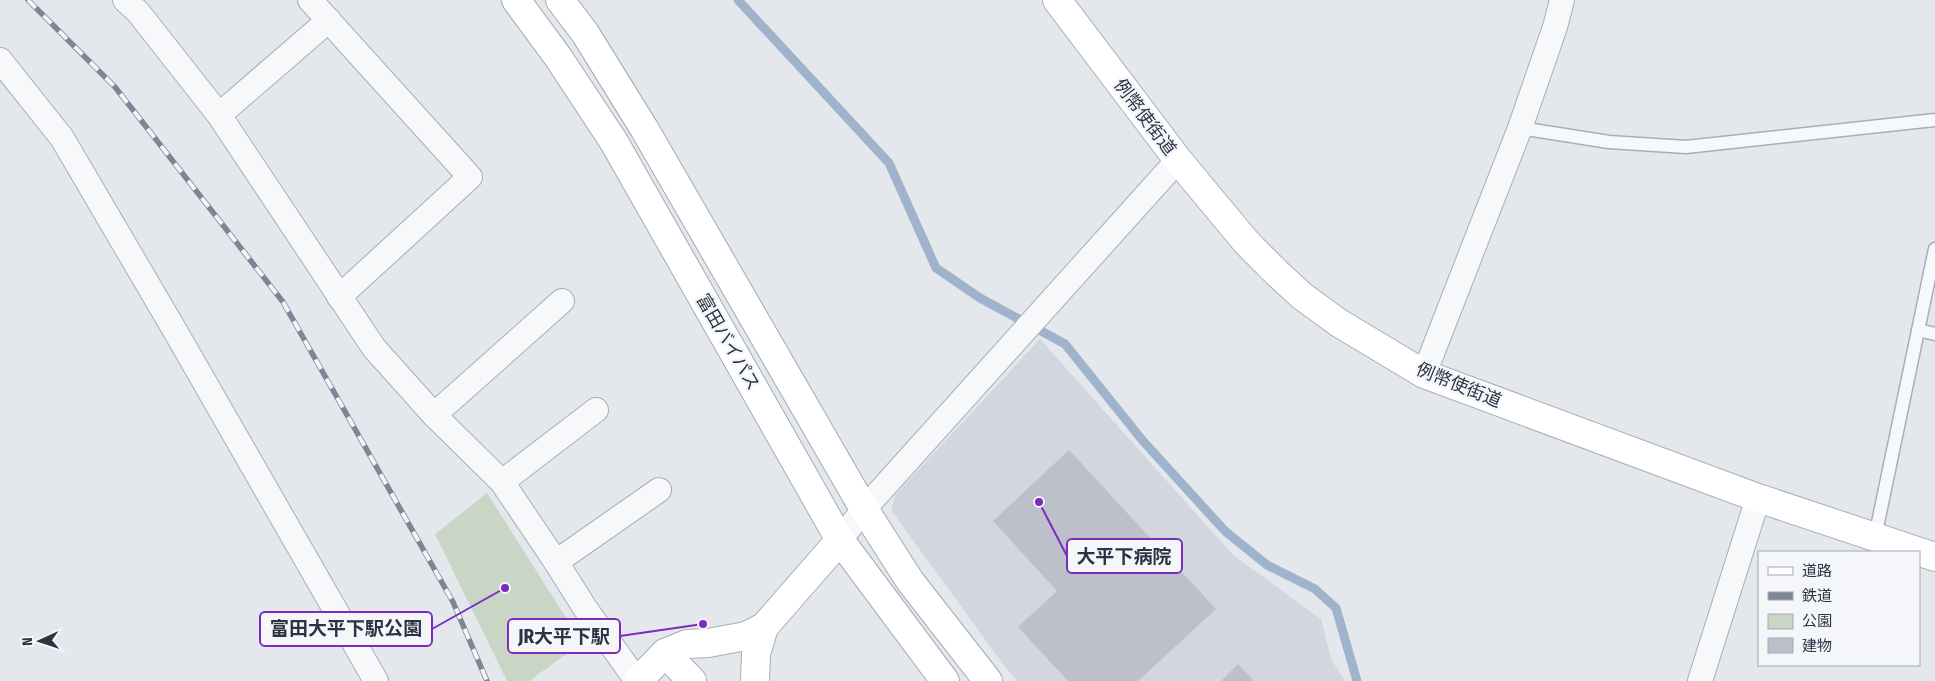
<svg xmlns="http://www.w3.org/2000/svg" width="1935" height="681" viewBox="0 0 1935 681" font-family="'Fira Sans Condensed','Noto Sans JP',sans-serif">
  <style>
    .built { fill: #d2d6de }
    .green { fill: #c9d6c5 }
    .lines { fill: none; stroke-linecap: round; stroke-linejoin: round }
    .stream { stroke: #9fb4cc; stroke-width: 9 }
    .building { fill: #bbc0ca }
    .lane-casing { stroke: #a9aeb7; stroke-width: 15 }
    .street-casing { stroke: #a9aeb7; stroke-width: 26 }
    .secondary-casing { stroke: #a9aeb7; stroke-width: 30 }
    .primary-casing { stroke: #a3abb8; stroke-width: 30 }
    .lane { stroke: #f7f8fa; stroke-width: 12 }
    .street { stroke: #f7f8fa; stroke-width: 24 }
    .secondary { stroke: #fff; stroke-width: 28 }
    .primary { stroke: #fff; stroke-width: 28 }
    .rail-casing { stroke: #7d8696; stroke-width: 5.5 }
    .rail { stroke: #f4f6f9; stroke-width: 4; stroke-dasharray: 11; stroke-linecap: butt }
    .labels { text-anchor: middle; stroke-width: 5; stroke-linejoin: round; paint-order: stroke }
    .street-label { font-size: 18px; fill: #2b3445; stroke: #f4f6f9 }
    .leader { fill: none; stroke: #7b2cbf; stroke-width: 2 }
    .callout-dot { fill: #7b2cbf; stroke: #f4f6f9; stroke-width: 2 }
    .callout { fill: #f4f6f9; stroke: #7b2cbf; stroke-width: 2 }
    .callout-label { font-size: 19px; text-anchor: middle; font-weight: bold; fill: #2b3445 }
  </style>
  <rect width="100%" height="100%" fill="#e4e7ec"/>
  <polygon class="built" points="1040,339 1233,555 1321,619 1331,659 1345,681 1017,681 1006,668 891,510 896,494"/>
  <polygon class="green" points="487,493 582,643 529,681 507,681 435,534"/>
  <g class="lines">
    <polyline class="stream" points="738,0 889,163 936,268 980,298 1065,344 1143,441 1225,531 1267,565 1315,589 1336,608 1357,681"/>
  </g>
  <g class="building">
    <polygon points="1069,450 1216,609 1138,681 1068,681 1018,627 1057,591 993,521"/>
    <polygon points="1238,664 1254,681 1221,681"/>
  </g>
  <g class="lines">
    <defs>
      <g id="lane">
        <polyline points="1520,128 1609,142 1686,147 1935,120"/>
        <polyline points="1918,330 1935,334"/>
        <polyline points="1875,537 1935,249"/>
      </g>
      <g id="street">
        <polyline points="125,0 138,12 219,115 374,348 434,415 502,482 556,562 585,608 637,681"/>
        <polyline points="310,0 470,177 339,297"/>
        <polyline points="0,60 62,138 174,329 376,681"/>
        <polyline points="219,115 329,20"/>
        <polyline points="1424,374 1520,128 1555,27 1562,0"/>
        <polyline points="434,415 562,301"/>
        <polyline points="502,482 596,410"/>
        <polyline points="840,540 864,509 1178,160"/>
        <polyline points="556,562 659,490"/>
        <polyline points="1700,681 1758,498"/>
      </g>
      <g id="secondary">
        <polyline points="1057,0 1178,160 1247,243 1277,273 1302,296 1339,323 1424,374 1758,498 1935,557"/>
        <polyline points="665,653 692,681"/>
        <polyline points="638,681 665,653 687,644 708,643 746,636 764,627 840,540"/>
        <polyline points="755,681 756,654 764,627"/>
      </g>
      <g id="primary">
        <polyline points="516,0 558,57 614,142 840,540 945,681"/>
        <polyline points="560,0 585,33 645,130 864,509 910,581 988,681"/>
      </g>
    </defs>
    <use href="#lane" class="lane-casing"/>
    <use href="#street" class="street-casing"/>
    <use href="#secondary" class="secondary-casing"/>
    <use href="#primary" class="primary-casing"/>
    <use href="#lane" class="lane"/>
    <use href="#street" class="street"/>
    <use href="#secondary" class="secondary"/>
    <use href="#primary" class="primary"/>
    <defs>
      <polyline id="rail" points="28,0 115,87 283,302 453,602 487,681"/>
    </defs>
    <use href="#rail" class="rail-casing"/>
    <use href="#rail" class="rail"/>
  </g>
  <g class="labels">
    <g class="street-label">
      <text transform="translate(1145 117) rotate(53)" y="6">例幣使街道</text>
      <text transform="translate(728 342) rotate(60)" y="6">富田バイパス</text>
      <text transform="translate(1459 385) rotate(22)" y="6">例幣使街道</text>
    </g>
  </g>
  <path class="leader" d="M1039 502L1067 556M505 588L432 629M703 624L620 636"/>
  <g class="callout-dot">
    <circle cx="1039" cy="502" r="5"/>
    <circle cx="505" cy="588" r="5"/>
    <circle cx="703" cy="624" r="5"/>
  </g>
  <g class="callout">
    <rect x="1067" y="539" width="115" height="34" rx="5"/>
    <rect x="260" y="612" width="172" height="34" rx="5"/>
    <rect x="508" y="619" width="112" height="34" rx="5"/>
  </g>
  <g class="callout-label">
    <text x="1124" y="563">大平下病院</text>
    <text x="346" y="635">富田大平下駅公園</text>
    <text x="564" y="643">JR大平下駅</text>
  </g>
  <rect x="1758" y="551" width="162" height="115" fill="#f4f6f9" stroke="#a4a8b1"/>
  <rect x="1768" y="567" width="25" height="8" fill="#ffffff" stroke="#a4a8b1"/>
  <text x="1802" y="576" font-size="15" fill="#2b3445">道路</text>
  <rect x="1768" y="592" width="25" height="8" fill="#7d8696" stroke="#a4a8b1"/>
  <text x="1802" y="601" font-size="15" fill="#2b3445">鉄道</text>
  <rect x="1768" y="614" width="25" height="15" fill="#c9d6c5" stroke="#a4a8b1"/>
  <text x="1802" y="626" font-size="15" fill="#2b3445">公園</text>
  <rect x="1768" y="638" width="25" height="15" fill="#bbc0ca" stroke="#a4a8b1"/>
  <text x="1802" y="651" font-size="15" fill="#2b3445">建物</text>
  <g transform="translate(40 641) rotate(267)" stroke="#f4f6f9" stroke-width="4" paint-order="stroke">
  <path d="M0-4L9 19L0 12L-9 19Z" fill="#2b3445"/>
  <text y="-8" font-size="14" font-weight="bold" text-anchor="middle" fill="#2b3445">N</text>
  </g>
</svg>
